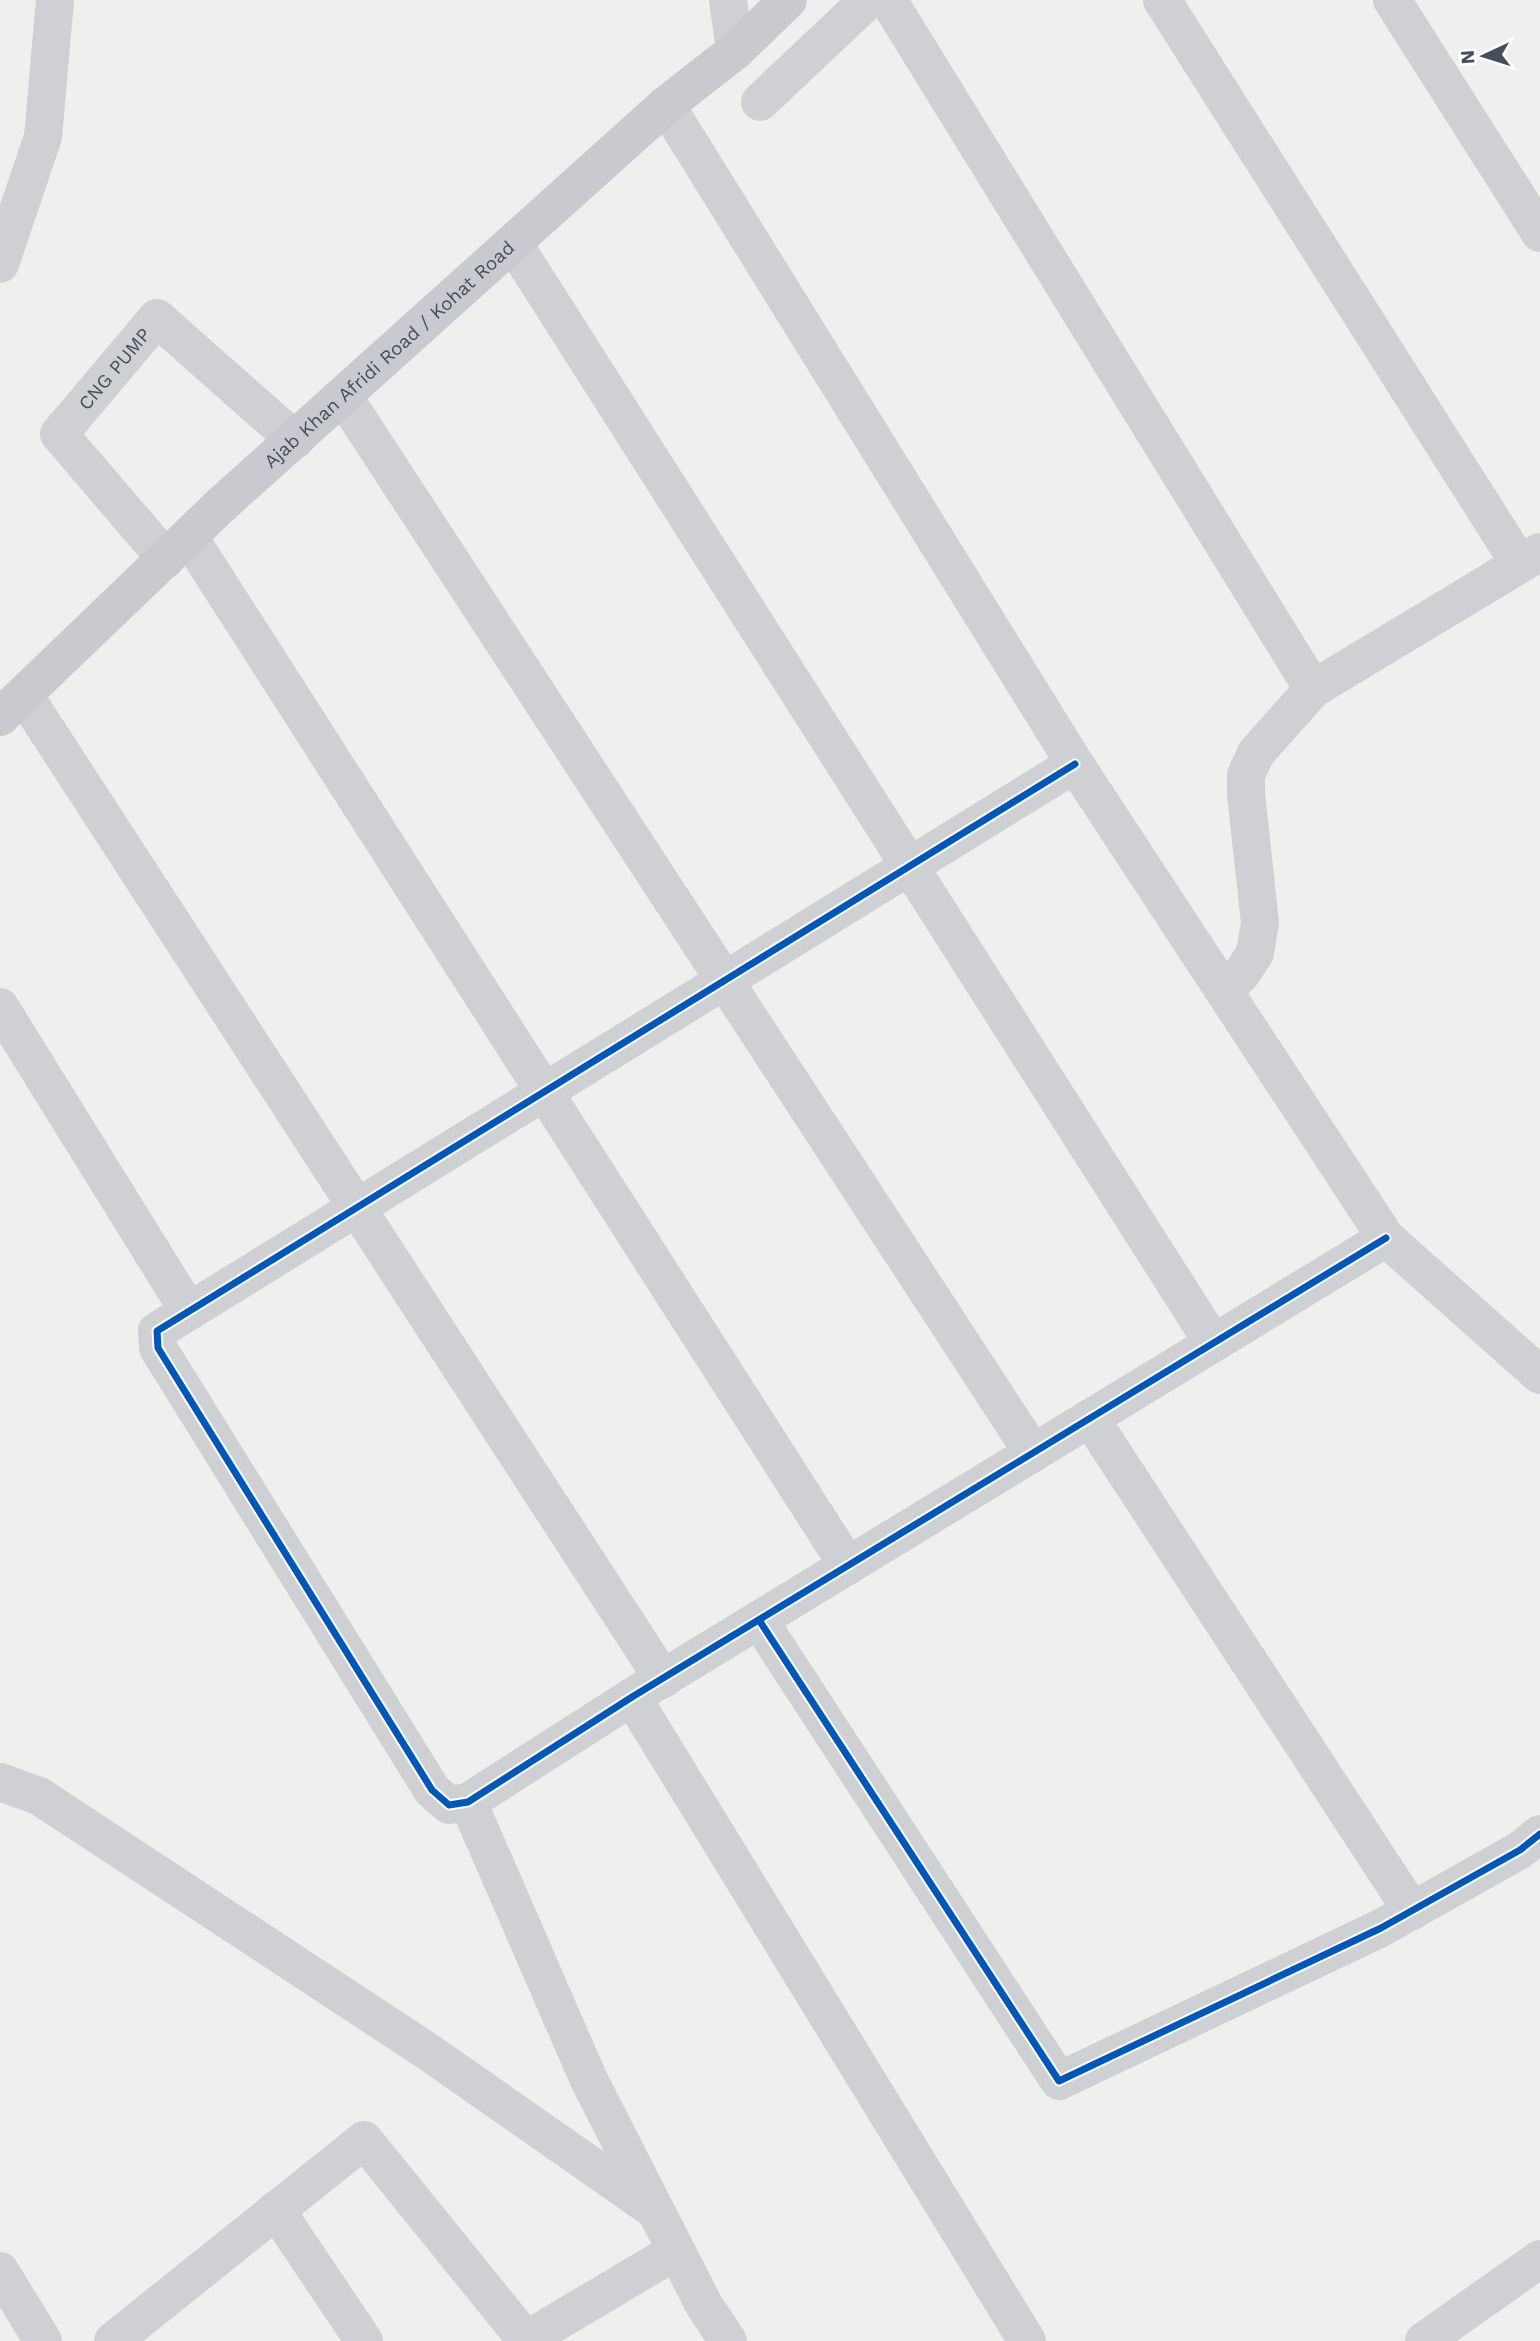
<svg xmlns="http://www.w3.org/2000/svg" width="1540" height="2341" viewBox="0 0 1540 2341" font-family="'Work Sans',sans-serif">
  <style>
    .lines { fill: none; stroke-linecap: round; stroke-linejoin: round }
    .minor { stroke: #ced0d3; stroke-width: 38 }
    .major { stroke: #c9cacf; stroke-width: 38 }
    .cycleway-casing { stroke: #fff; stroke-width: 11 }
    .cycleway { stroke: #0057b8; stroke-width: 7 }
    .labels { text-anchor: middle; stroke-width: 7; stroke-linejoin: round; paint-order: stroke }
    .street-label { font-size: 19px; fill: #474e5b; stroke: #fff }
  </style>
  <rect width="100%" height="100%" fill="#f0efef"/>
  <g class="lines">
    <g class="minor">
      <polyline points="728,0 735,51"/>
      <polyline points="888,0 1313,689"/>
      <polyline points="1162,0 1519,563"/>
      <polyline points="1392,0 1540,233"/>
      <polyline points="760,102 868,0"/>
      <polyline points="666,105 1075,764 1386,1238 1540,1375"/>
      <polyline points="513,243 1213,1343"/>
      <polyline points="0,264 43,137 55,0"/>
      <polyline points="343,396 1033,1453"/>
      <polyline points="189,537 848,1566"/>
      <path id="s1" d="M166,559l-107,-125 98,-116 138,122"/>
      <polyline points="24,695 663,1679"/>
      <polyline points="1075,764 157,1331 158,1348 432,1790 449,1805 468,1802 632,1697 1386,1238"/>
      <polyline points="1225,990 1242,973 1255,953 1260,923 1246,794 1246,775 1256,753 1313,689 1540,552"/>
      <polyline points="0,1007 188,1310"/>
      <polyline points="1090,1418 1412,1911"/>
      <polyline points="759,1620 1059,2081 1381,1928 1520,1850 1540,1834"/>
      <polyline points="632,1697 1027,2341"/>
      <polyline points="0,1782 39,1796 427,2051 656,2211"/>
      <polyline points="468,1802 589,2080 704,2305 728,2341"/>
      <polyline points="276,2210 364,2341"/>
      <polyline points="0,2271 43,2341"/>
      <polyline points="113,2341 364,2140 526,2340 676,2251"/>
      <polyline points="1424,2341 1540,2259"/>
    </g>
    <path class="major" id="s2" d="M0,717l221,-212 445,-400 69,-54 53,-51"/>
    <defs>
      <g id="cycleway">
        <polyline points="1075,764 157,1331 158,1348 432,1790 449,1805 468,1802 632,1697 1386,1238"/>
        <polyline points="759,1620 1059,2081 1381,1928 1520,1850 1540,1834"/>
      </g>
    </defs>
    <use href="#cycleway" class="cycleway-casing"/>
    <use href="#cycleway" class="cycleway"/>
  </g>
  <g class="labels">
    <g class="street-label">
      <text dy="7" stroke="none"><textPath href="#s2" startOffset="532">Ajab Khan Afridi Road / Kohat Road</textPath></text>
      <text dy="7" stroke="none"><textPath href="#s1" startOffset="250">CNG PUMP</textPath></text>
    </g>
  </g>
  <g transform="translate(1484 56) rotate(266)" stroke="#ffffff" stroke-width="5" paint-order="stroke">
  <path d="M0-5L12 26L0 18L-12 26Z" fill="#474e5b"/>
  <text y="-10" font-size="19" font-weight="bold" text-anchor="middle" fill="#474e5b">N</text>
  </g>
</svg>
